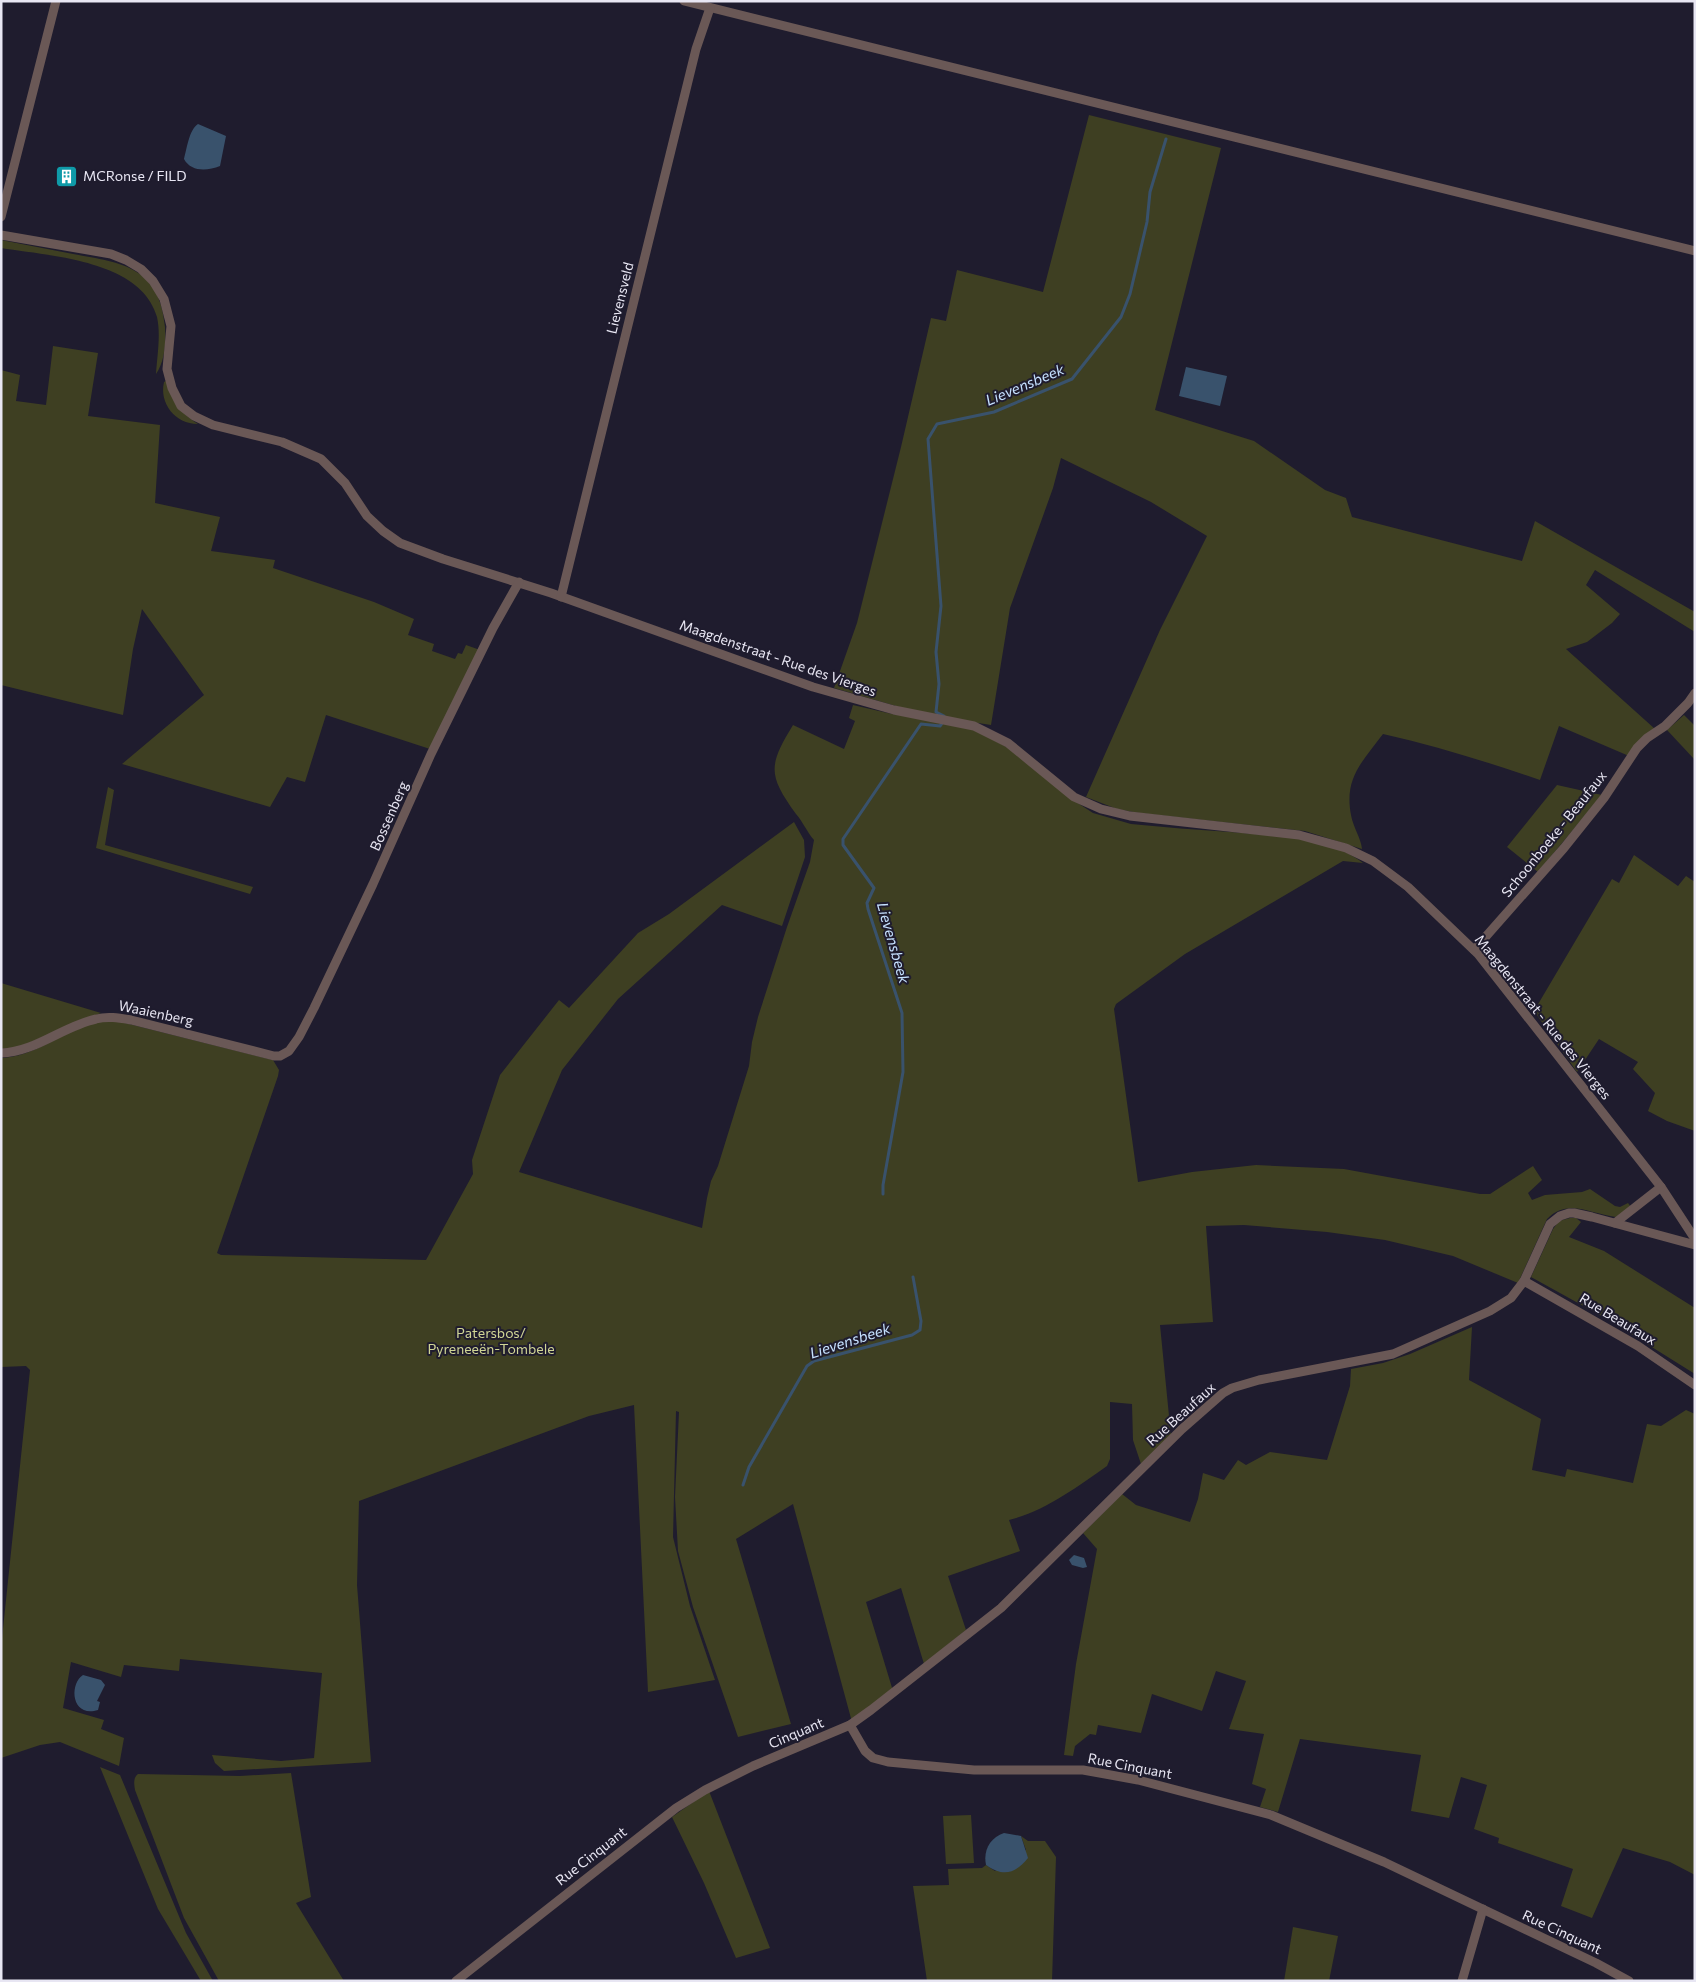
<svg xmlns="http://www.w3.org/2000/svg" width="1696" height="1982" viewBox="0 0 1696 1982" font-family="Commissioner,sans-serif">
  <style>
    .green { fill: #3e3f22 }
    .water { fill: #39526c }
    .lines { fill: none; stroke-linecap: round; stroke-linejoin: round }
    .stream { stroke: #39526c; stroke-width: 3 }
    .street { stroke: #6a5856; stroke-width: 9 }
    .labels { text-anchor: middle; stroke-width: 4; stroke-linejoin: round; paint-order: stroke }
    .poi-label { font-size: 14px; fill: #e8e6f3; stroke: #1f1c2e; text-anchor: start }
    .street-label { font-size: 14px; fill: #e8e6f3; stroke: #1f1c2e }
    .park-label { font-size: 14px; fill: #d0d595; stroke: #1f1c2e }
    .water-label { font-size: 15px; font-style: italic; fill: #c6e1ff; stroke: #1f1c2e }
  </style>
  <rect width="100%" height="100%" fill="#1f1c2e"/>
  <g class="green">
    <path d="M1089,115l132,33 -66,262 99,31 71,49 21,8 6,19 170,44 13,-40 160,91v20l-100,-62 -9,15 34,29 -8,9 -25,19 -21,7 89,80 -26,27 -70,-30 -19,54c-52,-18 -104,-34 -157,-46 -21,28 -39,44 -32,81 2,12 10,23 11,34l-57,-18 -166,-18 -22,-4 -31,-12 74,-167 47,-94 -56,-34 -90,-44 -8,30 -43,120 -19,117 -64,-10 -93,-27 23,-65 44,-176 30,-129 15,3 11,-51 86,22z"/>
    <path d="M1,240c24,5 48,9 72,14 50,9 87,13 92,73 1,16 0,34 -9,47 1,-17 5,-39 1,-57 -16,-57 -107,-61 -156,-69z"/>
    <polygon points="53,346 98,353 88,416 160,425 155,503 220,517 211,551 275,560 273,568 374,602 414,619 408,635 434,644 432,651 455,659 458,653 462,654 466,645 480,650 430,749 326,715 305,782 287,777 270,807 122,764 204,695 142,609 133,649 123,715 1,685 1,370 20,375 16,401 46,405"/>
    <path d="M166,381c9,20 13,31 32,43 -23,0 -39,-21 -34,-42z"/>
    <path d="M853,705l39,9 35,4 51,13 39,22 53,45 23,15 38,11c33,3 66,6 99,8 43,4 99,4 133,31l-20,-2 -158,93 -69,50 -2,5 24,173 54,-10 64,-7 88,4 136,25h10l43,-28 9,14 -14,13 4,7 13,-5 37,-3 8,-3 25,17 5,1 8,-4 3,4 -15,10c-26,-3 -48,-19 -69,2l-29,64 -65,-27 -68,-16 -58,-8 -83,-7 -38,1 7,96 -53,3 11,111 -30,28 -8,-24 -1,-36 -22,-2v57l-3,7c-30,21 -62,45 -98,54l11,31 -72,25 18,54 -42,34 -23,-76 -35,14 27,89 -41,31 -59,-218 -57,35 55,185 -53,13 -45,-130 -15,-56 -3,-54 4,-85 -3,-1 -3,126 17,69 25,74 -67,12 -14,-287 -45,11 -230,85 -2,84 14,177 -147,9 -9,-8 -3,-8 69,6 33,-3 8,-85 -142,-14 -1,12 -55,-6 -3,12 -50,-15 -8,46 41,12 -3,9 23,9 -5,28 -59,-24 -20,3 -39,13v-110l29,-278 -4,-4 -25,1v-309c33,-1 59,-25 89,-34 10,-4 21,-2 31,-2l152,38 6,10 -1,6 -61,177 4,2 205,5 47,-86 -1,-14 28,-85 59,-75 10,8 69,-75 31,-19 125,-92 10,18 1,17 -23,69 -60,-21 -104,94 -56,71 -43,102 183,56 5,-30 4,-17 7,-15 31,-100 3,-24 6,-25 29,-90 23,-65 4,-22c-7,-8 -11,-18 -18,-26 -28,-39 -28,-48 -3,-89l51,24 11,-28 -6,-3z"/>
    <polygon points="1684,715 1695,726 1695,760 1667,730"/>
    <polygon points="1557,785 1602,795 1538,872 1507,847"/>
    <polygon points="108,787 114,790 105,845 253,887 250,894 96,848"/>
    <polygon points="1634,855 1678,886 1686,876 1695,882 1695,1131 1667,1121 1648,1111 1655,1093 1633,1069 1638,1062 1599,1039 1577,1072 1534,1011 1612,879 1619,883"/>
    <polygon points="1,983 101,1013 19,1047 1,1049"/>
    <polygon points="1570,1218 1576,1218 1581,1222 1569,1237 1604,1251 1695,1308 1695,1374 1607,1319 1531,1277 1553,1229 1559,1221"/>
    <polygon points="1472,1327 1469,1380 1541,1419 1532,1470 1565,1477 1567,1469 1633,1483 1647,1424 1661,1426 1686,1410 1695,1414 1695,1875 1670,1862 1623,1848 1592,1918 1561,1906 1573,1869 1498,1843 1499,1838 1474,1829 1487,1785 1461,1777 1449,1818 1411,1811 1421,1755 1300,1739 1278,1812 1260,1807 1266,1789 1252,1784 1264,1734 1229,1729 1246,1681 1216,1671 1202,1711 1152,1694 1141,1733 1098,1725 1096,1735 1090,1734 1075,1746 1073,1756 1064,1755 1076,1664 1097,1549 1083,1533 1122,1494 1136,1505 1190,1522 1198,1499 1203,1473 1224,1480 1238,1460 1246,1465 1270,1452 1327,1460 1350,1386 1351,1369 1383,1363 1410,1354"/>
    <polygon points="100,1767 120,1775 186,1933 213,1981 201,1981 158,1909"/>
    <path d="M291,1773l20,124 -15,6 48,78h-125l-35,-63 -49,-128c-1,-6 -2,-12 3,-16l102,2z"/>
    <polygon points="709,1791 770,1948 736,1958 704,1883 672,1817"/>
    <polygon points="971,1815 974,1863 946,1864 943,1816"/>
    <polygon points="1021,1836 1028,1841 1045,1841 1056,1857 1052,1981 927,1981 913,1886 949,1885 948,1869 982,1868 986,1865 995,1871 1026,1850"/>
    <polygon points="1293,1927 1338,1936 1329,1981 1284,1981"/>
  </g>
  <g class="water">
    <path d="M198,124l28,12 -6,30c-13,5 -29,6 -36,-7 3,-11 5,-29 14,-35z"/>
    <polygon points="1186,367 1227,376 1220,406 1179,396"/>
    <polygon points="1074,1555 1084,1558 1087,1567 1083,1568 1072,1565 1069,1560"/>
    <path d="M83,1675l18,5 4,5 -8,16 3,1 -2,8c-27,8 -29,-26 -15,-35z"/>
    <path d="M1004,1833l17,3 7,22c-13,16 -25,19 -42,7 -3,-15 4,-27 18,-32z"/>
  </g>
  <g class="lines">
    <g class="stream">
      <polyline points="944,716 936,712 939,684 936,652 941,606 928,439 937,424 994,412 1072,379 1121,317 1130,294 1147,222 1150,192 1166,139"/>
      <polyline points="883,1194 883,1185 903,1072 902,1013 868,909 867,903 874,888 843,845 843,839 921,724 940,726 943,722"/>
      <polyline points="743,1485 749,1467 807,1366 814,1361 912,1335 920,1330 921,1321 913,1277"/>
    </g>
    <g class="street">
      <polyline points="684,1 1695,251"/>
      <polyline points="1,217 56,1"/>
      <polyline points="1,235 111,254 126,260 141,269 153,281 164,299 171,326 167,369 172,388 181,406 194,416 213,425 282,442 321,459 345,483 367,516 383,531 400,543 443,559 551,593 813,687 894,710 974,726 1008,743 1074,797 1101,809 1130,816 1299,835 1346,848 1373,861 1408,887 1478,954 1661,1187 1695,1239"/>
      <polyline points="561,597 696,49 710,8"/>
      <polyline points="1474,950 1564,848 1604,798 1637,748 1647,738 1665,726 1688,703 1695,693"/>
      <path d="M1,1053c35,-1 62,-27 95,-34 12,-3 23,-1 35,1l143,36h6l9,-5 10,-14 15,-29 59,-124 58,-130 62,-126 26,-46"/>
      <polyline points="1615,1223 1661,1187"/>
      <polyline points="1524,1281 1638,1346 1695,1385"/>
      <polyline points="850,1725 865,1751 873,1758 888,1762 974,1770 1083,1770 1138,1780 1271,1815 1384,1862 1596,1963 1629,1981"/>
      <polyline points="456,1981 676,1808 705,1790 753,1766 850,1725 871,1710 1001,1608 1182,1429 1223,1393 1232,1388 1259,1380 1393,1354 1490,1311 1511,1298 1524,1281 1550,1224 1560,1216 1569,1213 1574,1213 1592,1217 1695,1245"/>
      <polyline points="1462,1981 1483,1909"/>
    </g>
  </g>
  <defs>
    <symbol id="building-square" viewBox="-11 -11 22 22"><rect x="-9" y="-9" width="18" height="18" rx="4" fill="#0f9aa8" stroke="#1f1c2e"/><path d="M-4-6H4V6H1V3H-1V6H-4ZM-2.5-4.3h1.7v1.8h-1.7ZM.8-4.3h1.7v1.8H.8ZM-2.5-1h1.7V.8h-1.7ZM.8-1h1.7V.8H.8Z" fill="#fff"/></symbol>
  </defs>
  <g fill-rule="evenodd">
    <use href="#building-square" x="54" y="164" width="25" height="25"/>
  </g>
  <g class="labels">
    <g class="poi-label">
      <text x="83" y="181">MCRonse / FILD</text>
    </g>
    <g class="street-label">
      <text transform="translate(620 298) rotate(-76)" y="5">Lievensveld</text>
      <text transform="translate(778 658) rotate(19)" y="5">Maagdenstraat - Rue des Vierges</text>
      <text transform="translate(389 816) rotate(-66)" y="5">Bossenberg</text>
      <text transform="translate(1554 834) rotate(-51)" y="5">Schoonboeke - Beaufaux</text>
      <text transform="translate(156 1013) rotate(12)" y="5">Waaienberg</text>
      <text transform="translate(1543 1017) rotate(51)" y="5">Maagdenstraat - Rue des Vierges</text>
      <text transform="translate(1618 1319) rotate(31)" y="5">Rue Beaufaux</text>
      <text transform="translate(1181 1414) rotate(-42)" y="5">Rue Beaufaux</text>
      <text transform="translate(796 1733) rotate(-23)" y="5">Cinquant</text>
      <text transform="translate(1130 1766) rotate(11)" y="5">Rue Cinquant</text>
      <text transform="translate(591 1856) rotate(-38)" y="5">Rue Cinquant</text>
      <text transform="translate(1562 1932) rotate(25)" y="5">Rue Cinquant</text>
    </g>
    <g class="park-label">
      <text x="491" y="1338">Patersbos/<tspan x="491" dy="16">Pyreneeën-Tombele</tspan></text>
    </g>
    <g class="water-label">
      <text transform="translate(1025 385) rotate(-23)" y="5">Lievensbeek</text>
      <text transform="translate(893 943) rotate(74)" y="5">Lievensbeek</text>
      <text transform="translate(850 1341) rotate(-18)" y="5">Lievensbeek</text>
    </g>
  </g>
  <rect width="1696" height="1982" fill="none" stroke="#e8e6f3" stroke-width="5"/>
</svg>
